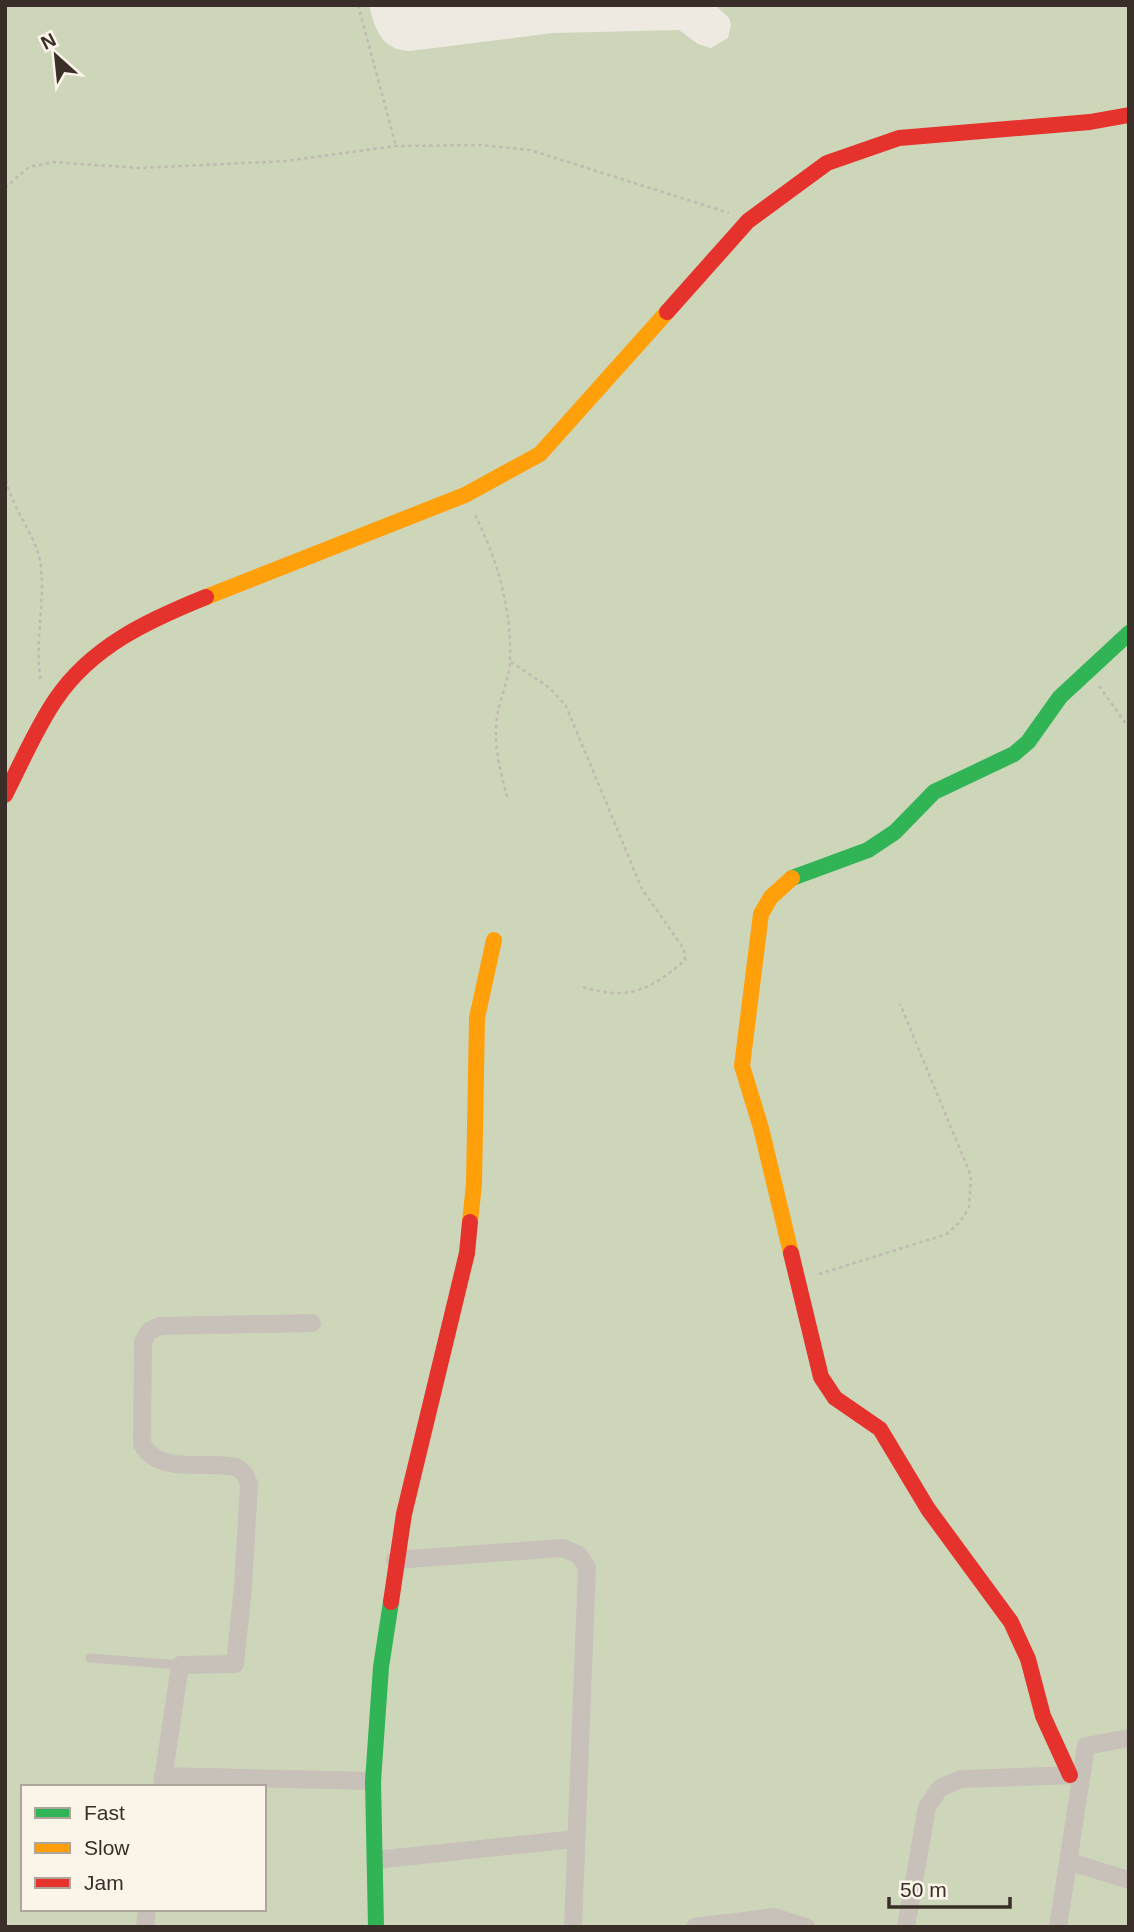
<svg xmlns="http://www.w3.org/2000/svg" width="1134" height="1932" viewBox="0 0 1134 1932" font-family="Arial,sans-serif">
  <style>
    .green { fill: #ced6ba; fill-rule: evenodd }
    .lines { fill: none; stroke-linecap: round; stroke-linejoin: round }
    .path { stroke: #c1bab2; stroke-width: 2.5; stroke-dasharray: 3.5 3.5; stroke-linecap: butt }
    .lane { stroke: #c8c1ba; stroke-width: 9 }
    .street { stroke: #c8c1ba; stroke-width: 18 }
    .fast { stroke: #30b455; stroke-width: 16 }
    .slow { stroke: #ff9f0a; stroke-width: 16 }
    .jam { stroke: #e5322d; stroke-width: 16 }
  </style>
  <rect width="100%" height="100%" fill="#eeeae2"/>
  <path class="green" d="M5,5h364c6,24 12,45 41,46l143,-18 126,-3 19,14 13,4 17,-10 3,-13 -2,-7 -14,-13h414v1922h-1124zM23,1787h241v122h-241z"/>
  <g class="lines">
    <g class="path">
      <polyline points="358,5 396,146"/>
      <polyline points="5,188 29,167 53,162 139,168 286,161 396,146 481,145 530,150 729,213"/>
      <path d="M5,473c4,35 33,61 36,95 4,37 -7,77 0,113"/>
      <path d="M475,515c22,43 37,95 35,145 0,17 -9,35 -12,52 -6,29 2,57 9,85"/>
      <path d="M511,662l39,26 16,18 76,183 42,60 1,11c-34,30 -57,41 -102,27"/>
      <polyline points="1099,686 1129,728"/>
      <polyline points="819,1274 947,1234 960,1222 969,1207 971,1176 900,1004"/>
    </g>
    <polyline class="lane" points="90,1658 180,1665"/>
    <g class="street">
      <polyline points="395,1560 563,1548 579,1555 587,1567 573,1927"/>
      <polyline points="163,1776 373,1781"/>
      <path d="M162,1787l18,-122 55,-1 8,-77 6,-103 -4,-10 -9,-7c-30,-7 -76,9 -94,-23l1,-102 6,-11 11,-5 152,-3"/>
      <polyline points="375,1860 575,1839"/>
      <polyline points="1070,1862 1129,1880"/>
      <polyline points="145,1927 147,1909"/>
      <polyline points="695,1927 774,1917 806,1927"/>
      <polyline points="906,1927 927,1807 940,1788 961,1779 1078,1775"/>
      <polyline points="1058,1927 1086,1746 1129,1738"/>
    </g>
    <g class="fast">
      <polyline points="792,878 868,850 895,832 934,792 1014,754 1028,742 1060,697 1129,633"/>
      <polyline points="376,1927 373,1781 381,1667 391,1602"/>
    </g>
    <g class="slow">
      <polyline points="206,597 465,495 540,454 667,312"/>
      <polyline points="470,1222 474,1184 477,1018 494,940"/>
      <polyline points="791,1253 761,1128 742,1066 761,914 771,897 792,878"/>
    </g>
    <g class="jam">
      <polyline points="667,312 748,221 827,163 899,138 1090,122 1129,115"/>
      <path d="M5,795c16,-31 31,-67 51,-96 36,-53 93,-79 150,-102"/>
      <polyline points="791,1253 821,1377 835,1398 880,1429 928,1509 1011,1622 1028,1659 1043,1716 1070,1775"/>
      <polyline points="391,1602 404,1514 467,1253 470,1222"/>
    </g>
  </g>
  <rect width="1134" height="1932" fill="none" stroke="#392f28" stroke-width="14"/>
  <rect x="21" y="1785" width="245" height="126" fill="#fbf4e9" stroke="#ada59c" stroke-width="2"/>
  <rect x="35" y="1808" width="35" height="10" fill="#30b455" stroke="#ada59c" stroke-width="2"/>
  <text x="84" y="1820" font-size="21" fill="#392f28">Fast</text>
  <rect x="35" y="1843" width="35" height="10" fill="#ff9f0a" stroke="#ada59c" stroke-width="2"/>
  <text x="84" y="1855" font-size="21" fill="#392f28">Slow</text>
  <rect x="35" y="1878" width="35" height="10" fill="#e5322d" stroke="#ada59c" stroke-width="2"/>
  <text x="84" y="1890" font-size="21" fill="#392f28">Jam</text>
  <g transform="translate(56 56) rotate(333)" stroke="#fbf4e9" stroke-width="5" paint-order="stroke">
  <path d="M0-5L12 26L0 18L-12 26Z" fill="#392f28"/>
  <text y="-10" font-size="19" font-weight="bold" text-anchor="middle" fill="#392f28">N</text>
  </g>
  <path d="M889 1897v10h121v-10" fill="none" stroke="#392f28" stroke-width="3.5"/>
  <text x="900" y="1897" font-size="21" fill="#392f28" stroke="#fbf4e9" stroke-width="5" paint-order="stroke">50 m</text>
</svg>
